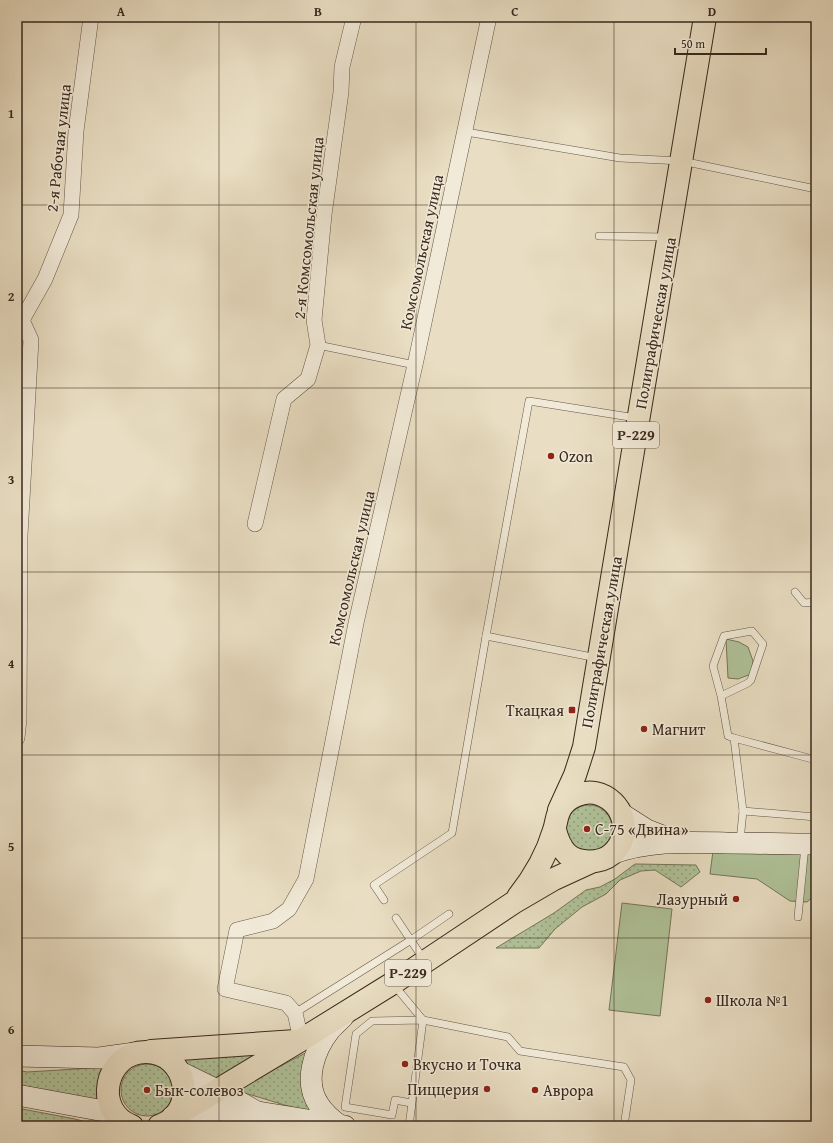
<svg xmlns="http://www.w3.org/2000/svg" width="833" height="1143" viewBox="0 0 833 1143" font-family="'Gentium Book Plus',serif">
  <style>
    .grass { fill: url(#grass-dots); stroke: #74755a }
    .green { fill: #b0c299; stroke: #74755a }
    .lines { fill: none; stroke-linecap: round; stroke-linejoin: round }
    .lane-casing { stroke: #655646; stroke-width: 8 }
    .street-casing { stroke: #655646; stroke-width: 16 }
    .secondary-casing { stroke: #39281c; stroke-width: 22 }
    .primary-casing { stroke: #39281c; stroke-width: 24 }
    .lane { stroke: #f1ead8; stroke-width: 7 }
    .street { stroke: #f1ead8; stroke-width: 15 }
    .secondary { stroke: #f1ead8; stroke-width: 21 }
    .primary { stroke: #e9dec3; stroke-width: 22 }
    .grid { fill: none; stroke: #39281c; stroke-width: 1; stroke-opacity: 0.55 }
    .poi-dot { fill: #8f2418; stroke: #f1ead8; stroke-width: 1.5 }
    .labels { text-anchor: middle; stroke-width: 3; stroke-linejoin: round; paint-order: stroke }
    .shield { fill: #f1ead8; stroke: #706254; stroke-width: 1 }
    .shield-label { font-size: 15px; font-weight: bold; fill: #39281c }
    .street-label { font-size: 16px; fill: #39281c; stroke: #f1ead8 }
    .poi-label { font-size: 16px; fill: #39281c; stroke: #f1ead8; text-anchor: start }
    .neatline { fill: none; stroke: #39281c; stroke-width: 1.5 }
    .grid-label { font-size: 13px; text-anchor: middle; font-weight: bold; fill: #39281c }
  </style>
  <defs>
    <pattern id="grass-dots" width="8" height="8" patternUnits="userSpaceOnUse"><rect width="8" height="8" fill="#b0c299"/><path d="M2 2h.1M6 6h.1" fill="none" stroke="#909e7c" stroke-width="1.8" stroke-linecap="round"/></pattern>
  </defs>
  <rect width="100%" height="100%" fill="#e9dec3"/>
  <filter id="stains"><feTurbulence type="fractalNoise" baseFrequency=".005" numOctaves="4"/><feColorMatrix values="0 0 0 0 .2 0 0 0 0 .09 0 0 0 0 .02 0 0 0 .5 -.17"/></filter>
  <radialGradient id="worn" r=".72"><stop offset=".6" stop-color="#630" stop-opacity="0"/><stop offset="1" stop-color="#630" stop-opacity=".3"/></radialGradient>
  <g class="grass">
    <circle cx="589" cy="828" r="23"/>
    <polygon points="635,864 696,865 700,872 681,887 655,870 641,871 620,880 606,894 582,907 555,929 539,948 496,948 554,913 586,890 600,887 615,879"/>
    <polygon points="313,1049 314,1114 235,1090"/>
    <polygon points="271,1051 218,1083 178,1060"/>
    <circle cx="147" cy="1090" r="26"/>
    <polygon points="109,1067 103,1103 17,1086 17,1070 27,1072"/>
    <polygon points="17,1108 75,1119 100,1126 17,1126"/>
  </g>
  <g class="green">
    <polygon points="726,639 739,642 748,647 753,661 751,674 738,679 728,678"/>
    <polygon points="713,851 816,853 816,894 807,902 790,901 757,879 710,874"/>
    <polygon points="622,903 672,909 660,1016 609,1010"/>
  </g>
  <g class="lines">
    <defs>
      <g id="lane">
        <polyline points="466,132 620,158 682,161 816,189"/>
        <polyline points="599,236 667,237"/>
        <polyline points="318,345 415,365"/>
        <polyline points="795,592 804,603 816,602"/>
        <polyline points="597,658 486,636 529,401 636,418"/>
        <polyline points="721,696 713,666 724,636 752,631 763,644 751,680 748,683 721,696 728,736 734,738"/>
        <polyline points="743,811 816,817"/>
        <polyline points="740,841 743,811 734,738 816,760"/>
        <polyline points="384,900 374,885 452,833 486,636"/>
        <polyline points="798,917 805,846"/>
        <polyline points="396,918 424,960"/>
        <polyline points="394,985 423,1020 508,1037 520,1051 624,1067 631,1080 624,1126"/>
        <polyline points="295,1013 411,940 449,914"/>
        <polyline points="409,1126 423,1020 372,1021 356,1034 345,1107 392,1115 395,1100 411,1103"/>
      </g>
      <g id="street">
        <polyline points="17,316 22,320 31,340 20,535 19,719 17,738"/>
        <polyline points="22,320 45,279 71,215 76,131 91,17"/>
        <polyline points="255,524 284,399 308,379 318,345 314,320 324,215 341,92 342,67 354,17"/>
        <polyline points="301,1040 295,1013 286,1003 225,989 237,930 273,921 289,909 306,879 356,623 415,365 489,17"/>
      </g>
      <g id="secondary">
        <polyline points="622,814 647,830 673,840"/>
        <path d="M611,854c38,-14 76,-12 116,-11 29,0 59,1 89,1"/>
        <polyline points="17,1056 99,1058 135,1053"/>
        <polyline points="180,1072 227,1095 257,1112"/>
        <polyline points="17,1095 115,1113"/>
        <polyline points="173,1117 199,1113 258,1112 345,1126"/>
        <path d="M339,1125c-8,-6 -15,-12 -20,-20 -16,-23 -5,-55 11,-75 4,-5 9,-9 13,-13"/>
      </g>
      <g id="primary">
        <polyline points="559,810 575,775 584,747 705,17"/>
        <path d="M518,897c15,-19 29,-43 36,-67 3,-8 2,-17 9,-25 7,-9 21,-14 32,-12 29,6 39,42 17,61 -12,10 -34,10 -45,0 -7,-7 -10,-16 -12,-24"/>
        <polyline points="151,1051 296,1041"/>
        <polyline points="173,1117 301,1040 393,983 513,903 554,879 591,862"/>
        <path d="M132,1126c-39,-14 -28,-74 14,-74 42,0 53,61 13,74"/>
      </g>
    </defs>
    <use href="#lane" class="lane-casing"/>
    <use href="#street" class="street-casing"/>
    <use href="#secondary" class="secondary-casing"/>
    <use href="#primary" class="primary-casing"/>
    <use href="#lane" class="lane"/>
    <use href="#street" class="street"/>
    <use href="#secondary" class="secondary"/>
    <use href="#primary" class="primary"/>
  </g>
  <path class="grid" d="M219,17v1109M416,17v1109M614,17v1109M17,205h799M17,388h799M17,572h799M17,755h799M17,938h799"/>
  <g class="poi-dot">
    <circle cx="551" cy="456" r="4"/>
    <rect x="568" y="706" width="8" height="8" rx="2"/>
    <circle cx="644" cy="729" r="4"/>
    <circle cx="587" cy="829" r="4"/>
    <circle cx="736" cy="899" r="4"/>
    <circle cx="708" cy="1000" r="4"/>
    <circle cx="405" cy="1064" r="4"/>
    <circle cx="487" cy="1089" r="4"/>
    <circle cx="147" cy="1090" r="4"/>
    <circle cx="535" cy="1090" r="4"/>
  </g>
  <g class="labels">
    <g class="shield">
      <rect x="613" y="422" width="46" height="26" rx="3"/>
      <rect x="385" y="960" width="46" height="26" rx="3"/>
    </g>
    <g class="shield-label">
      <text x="636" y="440">Р-229</text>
      <text x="408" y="978">Р-229</text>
    </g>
    <g class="street-label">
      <text transform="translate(58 148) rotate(-84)" y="6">2-я Рабочая улица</text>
      <text transform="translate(308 228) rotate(-84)" y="6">2-я Комсомольская улица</text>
      <text transform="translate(421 252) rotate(-78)" y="6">Комсомольская улица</text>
      <text transform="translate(655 323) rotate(-80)" y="6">Полиграфическая улица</text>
      <text transform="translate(351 568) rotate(-77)" y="6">Комсомольская улица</text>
      <text transform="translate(601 642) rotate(-80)" y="6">Полиграфическая улица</text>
    </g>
    <g class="poi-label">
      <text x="559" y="462">Ozon</text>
      <text x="564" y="716" text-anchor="end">Ткацкая</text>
      <text x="652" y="735">Магнит</text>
      <text x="595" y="835">С-75 «Двина»</text>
      <text x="728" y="905" text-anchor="end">Лазурный</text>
      <text x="716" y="1006">Школа №1</text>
      <text x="413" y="1070">Вкусно и Точка</text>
      <text x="479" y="1095" text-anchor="end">Пиццерия</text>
      <text x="155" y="1096">Бык-солевоз</text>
      <text x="543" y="1096">Аврора</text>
    </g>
  </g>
  <rect width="833" height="1143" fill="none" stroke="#e9dec3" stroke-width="44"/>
  <path d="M675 48v6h91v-6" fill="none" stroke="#39281c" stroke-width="2"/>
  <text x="681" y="48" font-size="12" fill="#39281c" stroke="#f1ead8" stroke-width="3" paint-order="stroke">50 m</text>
  <rect x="22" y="22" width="789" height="1099" class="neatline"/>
  <g class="grid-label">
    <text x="121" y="16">A</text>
    <text x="318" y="16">B</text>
    <text x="515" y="16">C</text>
    <text x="712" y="16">D</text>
    <text x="11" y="118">1</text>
    <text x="11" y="301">2</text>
    <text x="11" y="484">3</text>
    <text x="11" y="668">4</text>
    <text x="11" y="851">5</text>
    <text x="11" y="1034">6</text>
  </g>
  <rect width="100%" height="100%" filter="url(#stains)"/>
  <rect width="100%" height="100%" fill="url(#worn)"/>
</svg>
